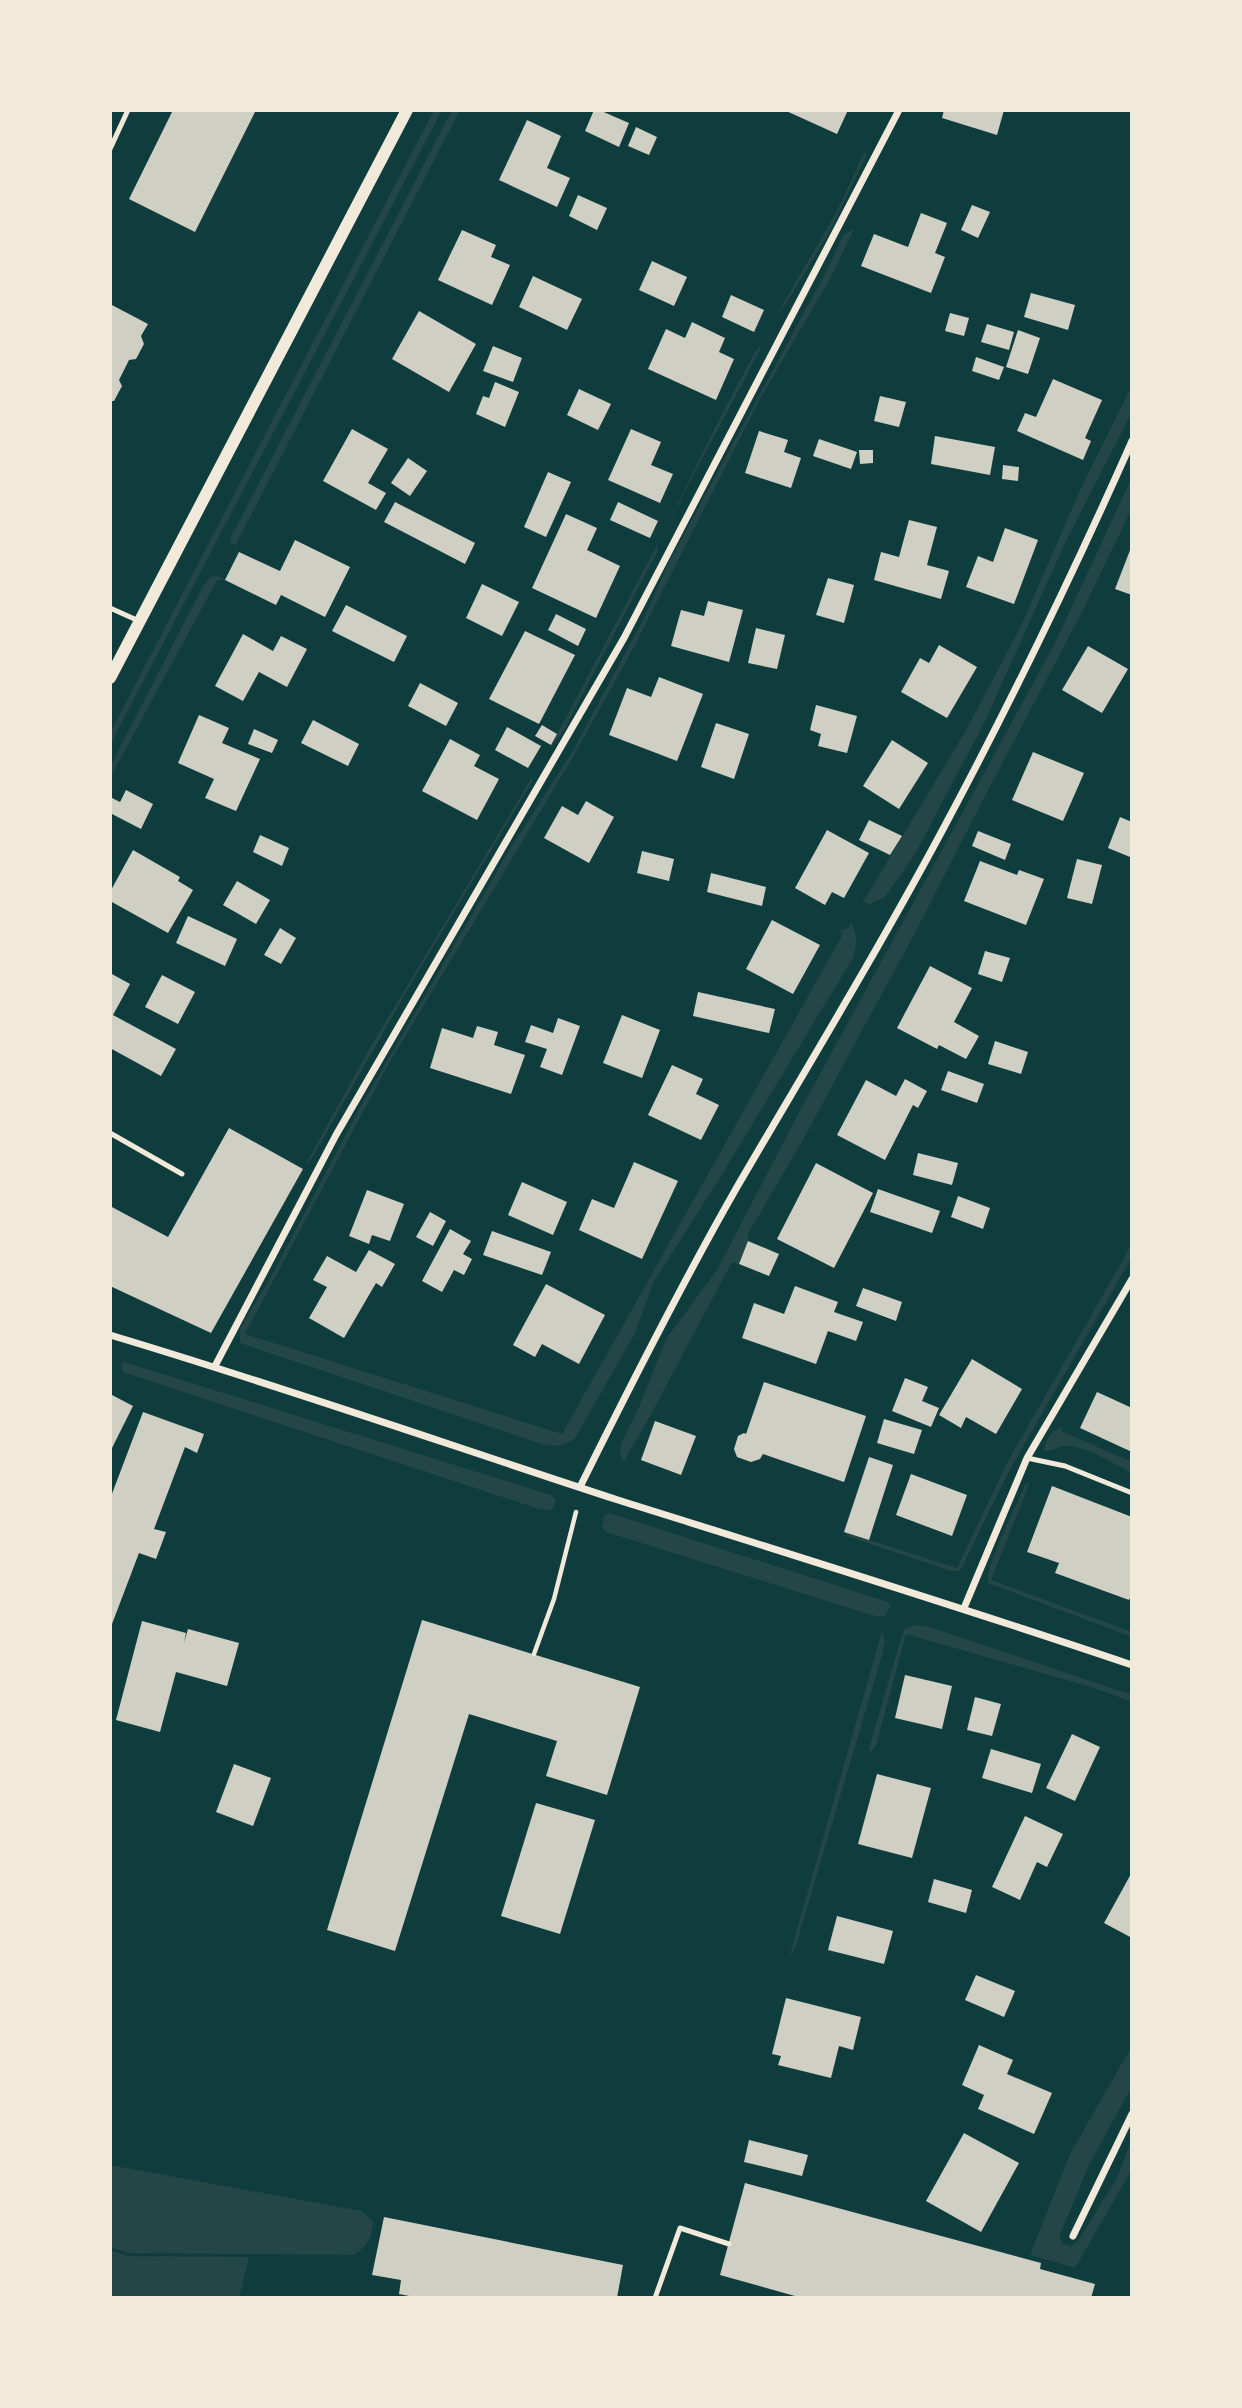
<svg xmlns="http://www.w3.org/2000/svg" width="1242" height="2408" viewBox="0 0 1242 2408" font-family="Spectral,serif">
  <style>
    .green { fill: #244646 }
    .building { fill: #cfcfc3 }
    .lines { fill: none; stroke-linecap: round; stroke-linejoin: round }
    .path { stroke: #f1e9da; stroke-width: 4.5 }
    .service { stroke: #f1e9da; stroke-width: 5 }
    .minor { stroke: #f1e9da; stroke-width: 7 }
    .tertiary { stroke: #f1e9da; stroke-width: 12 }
  </style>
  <rect width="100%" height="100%" fill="#0f3d3e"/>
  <g class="green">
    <polygon points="434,110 442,110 110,745 110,733"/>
    <polygon points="452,110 460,110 235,546 231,543 231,537"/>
    <polygon points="865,151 866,156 829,233 787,302 777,314 835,215"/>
    <path d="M854,229l-24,50 -70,120 -125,246 -59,107 -188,313 -143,269 317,100 280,-498 -2,-6 8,-2 3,-6c7,13 6,22 2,36l-135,223 -64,100 -19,52 -60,105c-13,10 -21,9 -36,5l-299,-100v-13l6,-12 25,-41 86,-164 154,-266 60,-93 71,-132 27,-60 159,-294 15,-33z"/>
    <polygon points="759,345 760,350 668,523 722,414"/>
    <polygon points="1132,385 1132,412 1066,541 985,721 916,852 885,897 870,904 863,902 965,732 1021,626 1080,490"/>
    <polygon points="1132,477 1132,508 1083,610 972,821 917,929 805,1136 748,1234 748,1241 739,1264 732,1262 649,1418 624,1461 620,1454 621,1444 639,1407 666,1339 717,1270 804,1103 1054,645"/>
    <polygon points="657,545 658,550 563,732 550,748"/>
    <polygon points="218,576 225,580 217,580 110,778 110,767 203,586 211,577"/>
    <polygon points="532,777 532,782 415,977 313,1156 303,1169 368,1051"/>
    <polygon points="1132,1244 1132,1257 1009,1471 960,1571 951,1571 847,1536 844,1532 957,1568 1008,1461"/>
    <polygon points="124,1362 551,1495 556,1500 552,1510 539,1509 123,1372 121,1364"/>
    <path d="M1063,1426l-2,5 71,31v10c-20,-8 -44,-26 -66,-26 -8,0 -14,6 -22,5 1,-12 8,-21 19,-25z"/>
    <path d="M1030,1482l-39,98 141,52v5l-144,-54c-3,-18 29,-78 37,-98z"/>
    <polygon points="609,1513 888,1602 891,1606 885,1616 875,1616 606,1532 602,1528 604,1516"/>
    <polygon points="914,1625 930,1627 1132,1695 1132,1702 1091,1687 906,1634 876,1746 870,1752 869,1748 904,1629"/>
    <polygon points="882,1631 885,1642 881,1659 795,1948 789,1958"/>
    <polygon points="1132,2046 1132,2086 1089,2165 1059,2237 1063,2244 1071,2246 1077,2242 1117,2178 1132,2138 1132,2169 1075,2268 1030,2255 1070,2154"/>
    <path d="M110,2165l252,46 11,11c-1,17 -6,24 -19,33l-226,-2 -18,-6z"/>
    <polygon points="110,2250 127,2256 249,2257 239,2298 110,2298"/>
  </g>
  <g class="building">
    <polygon points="173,110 256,110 195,232 129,199"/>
    <polygon points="594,110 599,110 629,123 619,147 585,131"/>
    <polygon points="784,110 848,110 837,134"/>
    <polygon points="944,110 1004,110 997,135 942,118"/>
    <polygon points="527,120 561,136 547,168 570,178 557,207 499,180"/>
    <polygon points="636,127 657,137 649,155 628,146"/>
    <polygon points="578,195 607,208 597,230 569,216"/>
    <polygon points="972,205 990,212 978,238 961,230"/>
    <polygon points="921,213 947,223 935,253 945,257 931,293 861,266 874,234 908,247"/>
    <polygon points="462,230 496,245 491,257 510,265 492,305 438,280"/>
    <polygon points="652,261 687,277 674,306 639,290"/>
    <polygon points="533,276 582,299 567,330 519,307"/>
    <polygon points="1031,293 1075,305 1068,330 1024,317"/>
    <polygon points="731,295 764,310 754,332 722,317"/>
    <polygon points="110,304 148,324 141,336 144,344 136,359 129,360 119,380 122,386 114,401 110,401"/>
    <polygon points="419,311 476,344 449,392 392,359"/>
    <polygon points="950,313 969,318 964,336 945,331"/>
    <polygon points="692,322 725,338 719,352 734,359 716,400 648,369 666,329 685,338"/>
    <polygon points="987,324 1014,332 1009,350 981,342"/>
    <polygon points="1018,330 1040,338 1028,374 1006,367"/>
    <polygon points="493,346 522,358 513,382 483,371"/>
    <polygon points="976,357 1004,367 999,380 972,371"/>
    <polygon points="1053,379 1102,400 1085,438 1091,441 1083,460 1017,431 1025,413 1036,417"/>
    <polygon points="495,382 519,392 505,427 476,414 483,396 489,398"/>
    <polygon points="579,389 611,404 598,430 567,415"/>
    <polygon points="880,396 906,402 899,427 874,421"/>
    <polygon points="352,429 388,449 368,483 386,493 376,510 323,481"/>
    <polygon points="631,429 661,442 651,465 673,474 660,503 608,480"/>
    <polygon points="759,431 788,440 784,452 801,458 791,488 745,473"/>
    <polygon points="935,436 995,447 990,475 931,464"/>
    <polygon points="819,439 857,452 851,469 813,456"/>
    <polygon points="859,450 873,450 873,463 860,464"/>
    <polygon points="408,458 427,471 410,496 391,483"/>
    <polygon points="1003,465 1019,467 1018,481 1002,479"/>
    <polygon points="548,472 571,482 546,537 524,527"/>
    <polygon points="395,502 475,543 465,564 384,522"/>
    <polygon points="618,502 658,521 650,538 610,520"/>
    <polygon points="566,514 597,528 587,550 620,566 596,618 532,588"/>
    <polygon points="909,520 937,527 927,565 949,571 941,599 874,580 881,552 899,557"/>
    <polygon points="1005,528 1038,540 1014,604 966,587 978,556 993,562"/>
    <polygon points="295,540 350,567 325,617 281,595 276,605 225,580 239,552 280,571"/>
    <polygon points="1132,545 1132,595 1115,589"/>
    <polygon points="828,578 854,585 844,623 816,615"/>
    <polygon points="482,584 519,602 502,636 466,618"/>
    <polygon points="708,601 743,610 729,662 671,646 681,610 704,616"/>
    <polygon points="346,605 407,636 394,662 332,631"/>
    <polygon points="556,614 586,629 578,646 548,630"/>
    <polygon points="756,628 785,635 777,669 748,663"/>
    <polygon points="525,631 575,655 539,724 489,699"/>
    <polygon points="243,634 273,651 281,636 307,649 287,687 259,672 243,701 215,686"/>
    <polygon points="939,645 977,667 947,718 901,692 920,658 929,663"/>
    <polygon points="1088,646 1128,669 1102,713 1062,690"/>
    <polygon points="659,677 703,694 677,761 609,735 627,688 651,697"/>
    <polygon points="420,683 458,703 446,726 408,706"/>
    <polygon points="816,705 857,716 847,753 818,746 821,734 810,730"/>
    <polygon points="199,715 229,728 222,743 260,759 236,811 205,798 214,779 178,763"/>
    <polygon points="313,720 359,744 348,766 301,743"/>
    <polygon points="716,723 749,734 734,779 701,767"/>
    <polygon points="542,725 557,734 551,745 535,736"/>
    <polygon points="507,727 541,746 528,768 495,750"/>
    <polygon points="254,729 278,740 272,753 248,744"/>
    <polygon points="450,739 480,755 474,766 499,779 477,820 422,791"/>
    <polygon points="892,740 928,763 899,809 863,786"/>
    <polygon points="1033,752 1084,773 1063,821 1012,800"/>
    <polygon points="126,790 153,804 141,829 110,813 110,797 120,802"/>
    <polygon points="586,801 614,817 589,863 544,838 562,806 578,815"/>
    <polygon points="1120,817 1132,822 1130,857 1108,848"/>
    <polygon points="869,820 902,836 890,855 859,840"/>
    <polygon points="827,830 869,853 844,898 832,892 825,905 795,888"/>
    <polygon points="978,831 1011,844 1005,860 972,846"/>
    <polygon points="260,835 289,848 282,866 253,852"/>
    <polygon points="133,850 180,877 178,881 193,890 168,933 110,901 110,892"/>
    <polygon points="642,851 674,859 669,881 637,873"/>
    <polygon points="1077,859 1102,865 1092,904 1067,898"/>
    <polygon points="980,861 1017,875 1019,870 1044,879 1026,925 964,901"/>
    <polygon points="711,873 766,887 762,906 707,892"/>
    <polygon points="237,881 270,900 256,924 223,905"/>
    <polygon points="188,916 237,939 225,966 176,943"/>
    <polygon points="772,920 820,945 793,994 746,969"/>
    <polygon points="280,928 296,938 281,964 264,955"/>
    <polygon points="985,951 1010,958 1002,982 978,974"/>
    <polygon points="930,966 972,988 954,1022 979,1036 966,1059 939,1045 937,1049 897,1028"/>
    <polygon points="110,973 130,984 113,1015 176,1049 161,1076 110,1048"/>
    <polygon points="162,975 195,992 178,1024 145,1007"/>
    <polygon points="698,992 775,1009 769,1033 693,1016"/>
    <polygon points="622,1015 660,1030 642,1078 603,1063"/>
    <polygon points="558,1018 580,1026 562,1075 540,1067 547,1049 525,1042 531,1025 553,1033"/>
    <polygon points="477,1026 498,1032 494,1045 525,1055 511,1094 430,1068 442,1028 473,1038"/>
    <polygon points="995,1041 1028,1052 1021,1074 988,1064"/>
    <polygon points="672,1065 703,1079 696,1094 719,1105 701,1140 648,1115"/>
    <polygon points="948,1071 984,1084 977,1103 941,1090"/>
    <polygon points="905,1079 927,1091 918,1108 913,1105 885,1160 837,1135 866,1080 896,1096"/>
    <polygon points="229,1128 303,1169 211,1333 110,1286 110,1206 168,1237"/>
    <polygon points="918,1153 958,1163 952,1185 913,1175"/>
    <polygon points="634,1162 678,1181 642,1259 579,1230 592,1199 614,1208"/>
    <polygon points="816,1163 873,1193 834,1268 777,1239"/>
    <polygon points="522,1182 567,1202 553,1235 508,1215"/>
    <polygon points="878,1189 940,1211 932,1233 870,1212"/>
    <polygon points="367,1190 404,1204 390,1241 372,1235 369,1244 349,1236"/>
    <polygon points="958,1196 990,1208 983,1229 951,1217"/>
    <polygon points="430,1212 446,1221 433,1246 416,1237"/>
    <polygon points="450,1229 471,1241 463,1254 472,1259 464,1275 454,1270 442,1292 422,1281"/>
    <polygon points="492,1231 551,1252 542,1275 483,1255"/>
    <polygon points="748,1241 779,1254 769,1276 739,1264"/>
    <polygon points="369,1250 395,1264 382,1287 376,1283 344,1338 309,1318 327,1287 313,1280 327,1256 356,1272"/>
    <polygon points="546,1284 605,1315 579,1364 542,1344 535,1357 513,1345"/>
    <polygon points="795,1286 838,1302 834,1312 863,1322 856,1341 828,1331 816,1364 742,1338 754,1303 784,1314"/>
    <polygon points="863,1288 902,1302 896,1321 856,1306"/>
    <polygon points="972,1359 1022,1389 996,1434 966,1417 961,1428 939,1415"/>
    <polygon points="905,1378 928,1387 922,1401 939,1408 931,1427 892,1411"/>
    <polygon points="764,1382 866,1416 844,1482 763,1454 760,1459 751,1462 737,1457 734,1449 738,1436 744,1433 746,1434"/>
    <polygon points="1097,1392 1132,1408 1132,1452 1080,1428"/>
    <polygon points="112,1395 133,1406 110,1452 110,1400"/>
    <polygon points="143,1412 204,1434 197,1453 185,1447 154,1529 166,1532 156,1559 139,1553 112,1624 110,1623 110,1499"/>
    <polygon points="884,1419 922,1430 914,1454 877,1443"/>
    <polygon points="655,1421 696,1436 681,1475 641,1460"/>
    <polygon points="869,1457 893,1465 869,1540 844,1532"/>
    <polygon points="911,1474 967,1495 952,1536 896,1515"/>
    <polygon points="1052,1486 1132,1517 1132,1593 1129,1600 1055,1573 1059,1563 1027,1552"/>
    <polygon points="422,1620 640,1687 607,1795 546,1776 557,1741 469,1714 395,1951 327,1930"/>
    <polygon points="142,1621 186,1633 184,1643 188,1629 239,1643 227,1686 176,1672 160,1732 116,1720"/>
    <polygon points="905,1675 952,1686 942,1729 895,1718"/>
    <polygon points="975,1697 1001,1704 992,1736 967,1730"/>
    <polygon points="1072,1734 1100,1747 1075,1801 1046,1788"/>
    <polygon points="991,1749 1041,1764 1032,1793 982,1778"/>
    <polygon points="234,1764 271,1778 253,1826 216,1812"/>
    <polygon points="877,1774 931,1788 912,1858 858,1844"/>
    <polygon points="536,1803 595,1820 560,1934 501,1916"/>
    <polygon points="1025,1816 1063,1834 1047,1867 1037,1862 1020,1900 992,1887"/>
    <polygon points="1132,1872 1132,1938 1104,1923"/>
    <polygon points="934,1879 972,1890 966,1913 928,1902"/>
    <polygon points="837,1916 893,1931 884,1964 828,1950"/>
    <polygon points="976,1975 1015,1991 1004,2017 965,2000"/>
    <polygon points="786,1998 861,2017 853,2050 839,2046 831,2078 778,2065 781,2056 772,2054"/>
    <polygon points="979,2045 1013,2060 1007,2074 1052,2093 1034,2134 978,2109 984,2095 962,2085"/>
    <polygon points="964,2133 1019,2163 981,2232 926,2201"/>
    <polygon points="749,2140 808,2155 802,2176 744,2162"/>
    <polygon points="745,2183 1041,2263 1040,2269 1095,2284 1091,2298 802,2298 720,2275"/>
    <polygon points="384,2217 623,2265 617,2298 419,2298 399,2294 401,2280 372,2275"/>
  </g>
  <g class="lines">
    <polyline class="path" points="534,1654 554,1599 576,1512"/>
    <g class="service">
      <polyline points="110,149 128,110"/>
      <polyline points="110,608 139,621"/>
      <polyline points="110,1133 182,1174"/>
      <polyline points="1027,1458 1065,1466 1132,1493"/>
      <polyline points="655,2298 680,2228 729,2244"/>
    </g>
    <g class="minor">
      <path d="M110,1335c171,51 339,110 508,165 172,54 343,107 514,165"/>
      <polyline points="215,1366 336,1135 624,638 899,110"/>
      <path d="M580,1487c50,-101 101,-202 157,-300 69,-118 140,-235 205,-356 68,-127 131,-257 190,-390"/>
      <polyline points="964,1608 1027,1458 1132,1279"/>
      <polyline points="1073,2236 1132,2114"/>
    </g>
    <polyline class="tertiary" points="110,678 407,110"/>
  </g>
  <rect width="1242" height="2408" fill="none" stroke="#f1e9da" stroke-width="224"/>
</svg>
